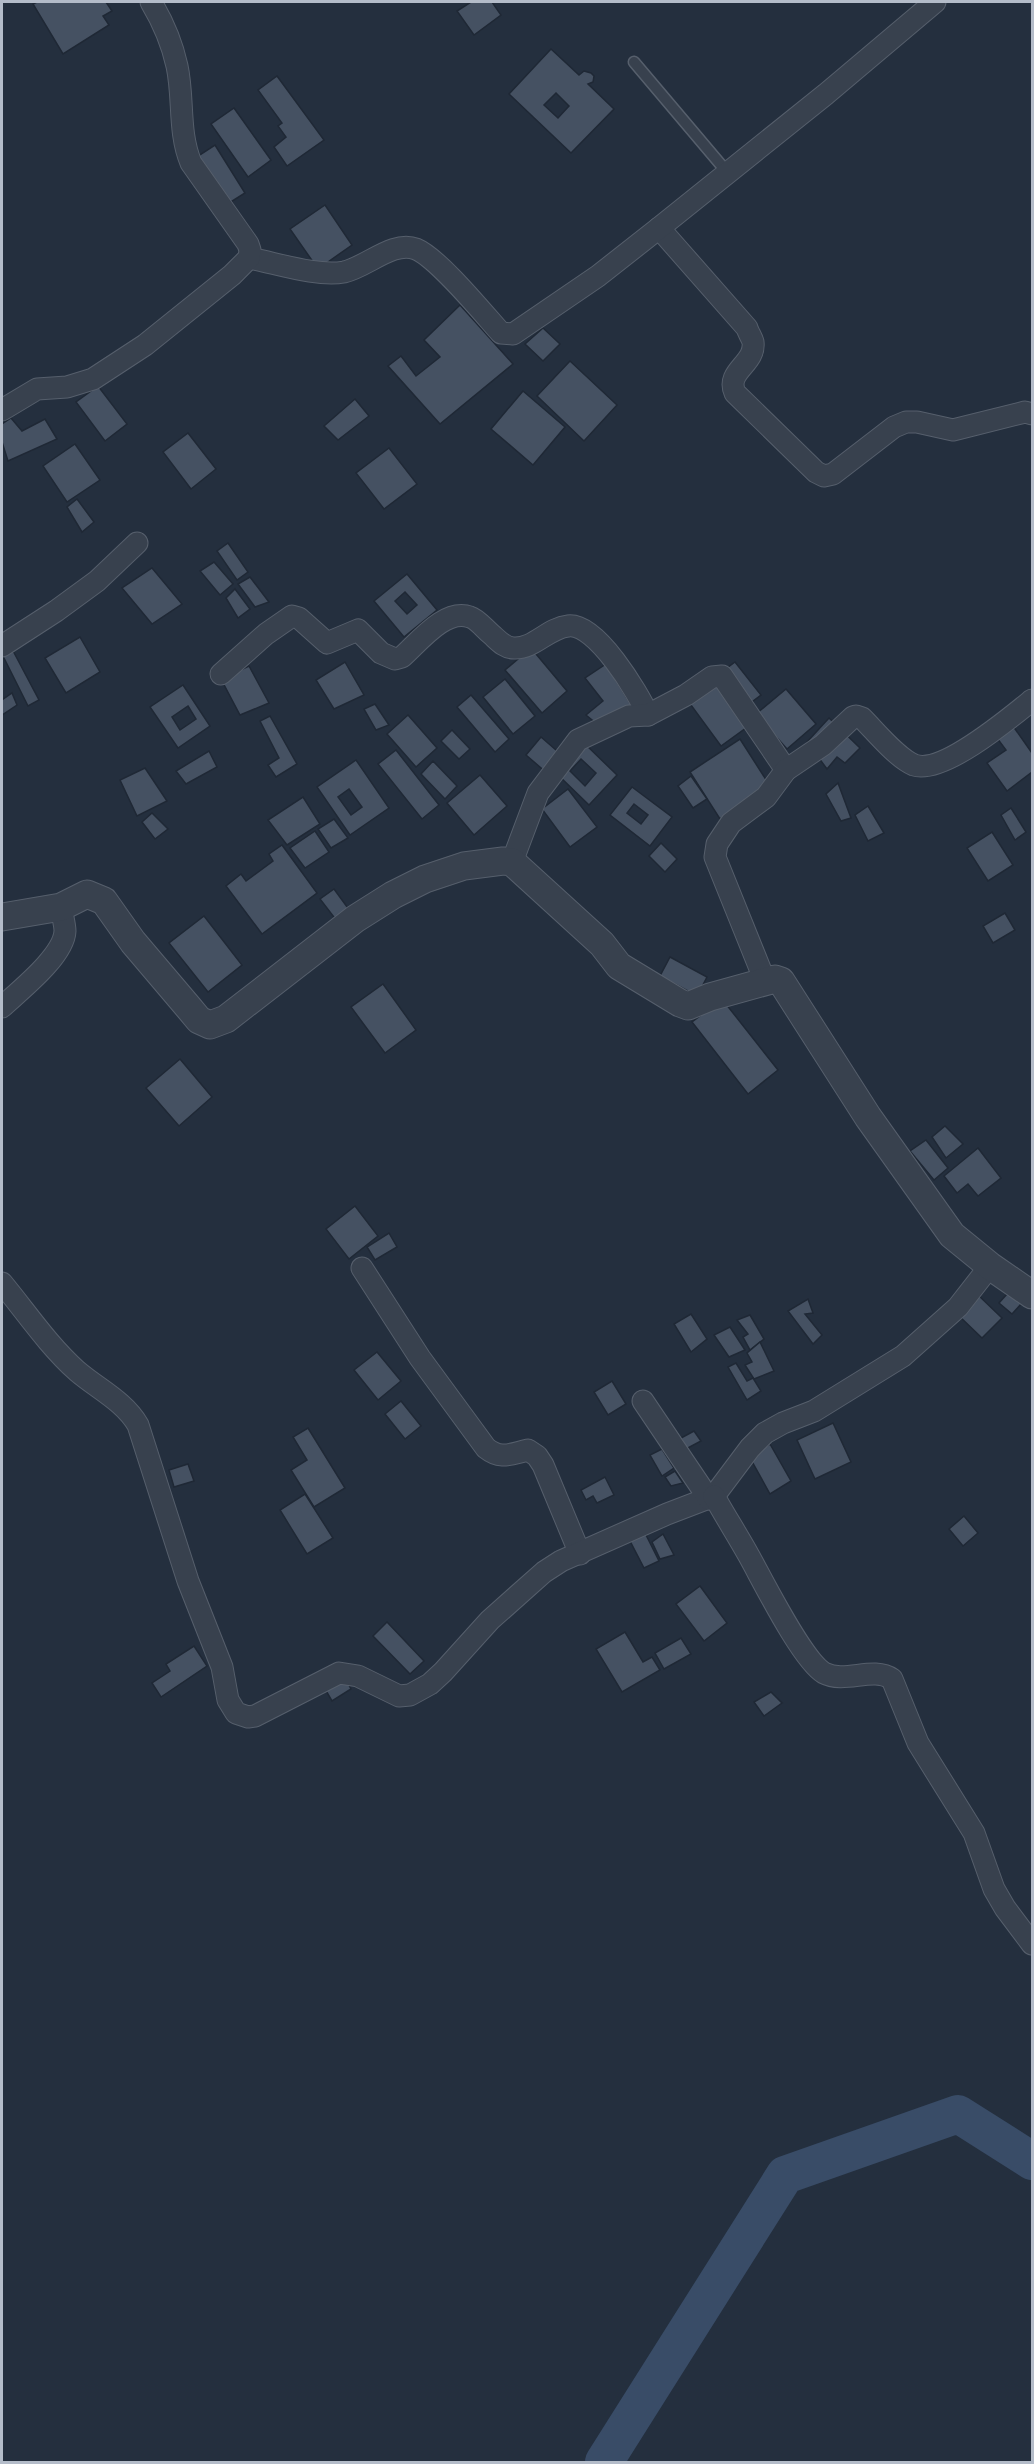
<svg xmlns="http://www.w3.org/2000/svg" width="1034" height="2464" viewBox="0 0 1034 2464" font-family="Barlow,sans-serif">
  <style>
    .lines { fill: none; stroke-linecap: round; stroke-linejoin: round }
    .river { stroke: #394c67; stroke-width: 38 }
    .building { fill: #455162; stroke: #1f2835; stroke-width: 1.5; fill-rule: evenodd }
    .service-casing { stroke: #565f6c; stroke-width: 13 }
    .minor-casing { stroke: #565f6c; stroke-width: 23 }
    .tertiary-casing { stroke: #565f6c; stroke-width: 29 }
    .service { stroke: #38414e; stroke-width: 10 }
    .minor { stroke: #38414e; stroke-width: 21 }
    .tertiary { stroke: #38414e; stroke-width: 27 }
  </style>
  <rect width="100%" height="100%" fill="#242f3e"/>
  <g class="lines">
    <polyline class="river" points="604,2462 785,2175 958,2114 1032,2161"/>
  </g>
  <g class="building">
    <polygon points="37,2 106,2 112,11 103,16 109,25 63,54 33,4"/>
    <polygon points="471,2 492,2 501,15 474,35 457,11"/>
    <path d="M551,49l28,26 5,-4 7,2 3,3 -1,6 -5,2 26,25 -43,44 -62,-59zM556,93l13,13 -11,12 -14,-13z"/>
    <polygon points="277,76 324,140 287,166 274,147 286,137 278,126 282,123 258,90"/>
    <polygon points="234,108 271,160 248,177 211,124"/>
    <polygon points="215,145 245,193 226,205 195,158"/>
    <polygon points="325,205 352,245 318,269 290,229"/>
    <polygon points="460,305 513,364 440,424 388,366 401,356 416,376 440,357 424,340"/>
    <polygon points="543,328 560,344 543,361 525,344"/>
    <polygon points="570,361 617,405 584,441 537,396"/>
    <polygon points="98,386 127,424 105,441 76,402"/>
    <polygon points="523,391 565,427 533,465 491,429"/>
    <polygon points="355,399 369,416 338,440 324,426"/>
    <polygon points="11,418 22,431 45,419 57,439 8,461 2,442 2,424"/>
    <polygon points="188,433 216,469 191,489 163,452"/>
    <polygon points="75,444 100,480 67,502 43,466"/>
    <polygon points="389,448 417,484 384,509 356,473"/>
    <polygon points="77,499 94,522 82,532 67,507"/>
    <polygon points="228,543 248,572 237,580 217,551"/>
    <polygon points="214,562 233,584 220,595 200,571"/>
    <polygon points="152,568 182,604 152,624 122,588"/>
    <path d="M407,574l30,36 -33,27 -30,-36zM405,592l12,13 -10,9 -12,-13z"/>
    <polygon points="250,577 269,602 255,607 238,584"/>
    <polygon points="235,589 250,609 238,618 226,598"/>
    <polygon points="80,637 100,672 66,693 45,658"/>
    <polygon points="11,647 39,700 28,706 2,654"/>
    <polygon points="531,648 567,691 542,713 505,670"/>
    <polygon points="345,662 364,695 334,709 316,680"/>
    <polygon points="735,662 761,695 749,704 723,671"/>
    <polygon points="606,664 633,708 597,724 586,715 603,701 585,678"/>
    <polygon points="249,666 269,703 240,715 221,679"/>
    <polygon points="505,679 535,716 513,734 483,697"/>
    <polygon points="716,680 750,725 721,746 688,701"/>
    <path d="M183,685l27,41 -32,22 -28,-41zM188,706l8,13 -16,11 -8,-13z"/>
    <polygon points="786,689 816,724 787,749 756,714"/>
    <polygon points="12,693 17,705 2,715 2,700"/>
    <polygon points="471,695 509,739 495,752 457,707"/>
    <polygon points="375,704 389,725 376,730 364,709"/>
    <polygon points="408,715 437,748 416,767 387,734"/>
    <polygon points="270,716 297,764 276,777 268,765 279,758 260,721"/>
    <polygon points="829,718 860,748 845,763 837,757 827,769 807,742"/>
    <polygon points="1013,726 1032,753 1032,772 1007,791 987,763 1006,750 997,738"/>
    <polygon points="452,730 470,749 459,759 441,741"/>
    <polygon points="541,737 564,757 548,774 526,755"/>
    <polygon points="740,739 770,786 720,819 690,772"/>
    <path d="M584,743l33,32 -28,30 -34,-33zM581,759l15,14 -11,13 -15,-15z"/>
    <polygon points="396,750 439,805 422,819 378,764"/>
    <polygon points="209,751 217,767 186,784 176,771"/>
    <path d="M356,760l33,48 -39,27 -33,-48zM349,789l13,18 -11,8 -13,-18z"/>
    <polygon points="433,761 457,786 445,799 421,774"/>
    <polygon points="145,768 167,801 137,816 120,780"/>
    <polygon points="480,775 507,806 474,835 447,803"/>
    <polygon points="691,776 707,799 693,808 678,786"/>
    <polygon points="838,783 851,818 841,821 826,794"/>
    <path d="M632,787l40,30 -22,29 -40,-31zM634,804l14,11 -7,9 -14,-11z"/>
    <polygon points="568,789 597,827 570,847 542,809"/>
    <polygon points="303,797 320,824 287,845 268,820"/>
    <polygon points="868,806 884,833 868,841 855,815"/>
    <polygon points="1011,808 1026,832 1015,840 1001,815"/>
    <polygon points="152,813 168,829 155,839 142,822"/>
    <polygon points="334,819 348,838 331,848 318,829"/>
    <polygon points="315,831 329,852 305,868 290,848"/>
    <polygon points="992,832 1013,865 988,881 967,848"/>
    <polygon points="661,843 677,859 665,872 649,856"/>
    <polygon points="282,845 317,893 262,934 226,886 241,874 246,881 273,861 269,854"/>
    <polygon points="334,889 353,915 340,925 320,899"/>
    <polygon points="1005,913 1015,930 993,943 983,926"/>
    <polygon points="204,916 242,965 208,992 169,943"/>
    <polygon points="670,957 707,977 697,996 660,976"/>
    <polygon points="383,984 416,1030 385,1053 351,1007"/>
    <polygon points="722,999 778,1070 748,1094 692,1022"/>
    <polygon points="180,1059 212,1097 179,1126 146,1088"/>
    <polygon points="945,1126 963,1144 946,1158 932,1137"/>
    <polygon points="926,1140 948,1168 934,1180 910,1151"/>
    <polygon points="978,1148 1001,1178 978,1196 968,1184 957,1193 944,1176"/>
    <polygon points="355,1206 378,1236 349,1259 326,1229"/>
    <polygon points="389,1233 397,1247 375,1260 367,1247"/>
    <polygon points="1016,1284 1029,1295 1012,1314 999,1303"/>
    <polygon points="977,1294 1002,1318 982,1338 957,1314"/>
    <polygon points="808,1299 813,1313 805,1314 822,1335 813,1344 788,1311"/>
    <polygon points="691,1314 707,1339 691,1352 674,1324"/>
    <polygon points="750,1315 764,1339 750,1350 743,1337 748,1334 737,1320"/>
    <polygon points="730,1327 745,1350 729,1357 714,1335"/>
    <polygon points="760,1342 774,1371 754,1379 745,1365 752,1362 747,1353"/>
    <polygon points="377,1352 401,1381 378,1400 354,1370"/>
    <polygon points="736,1363 747,1381 753,1378 761,1391 747,1400 728,1367"/>
    <polygon points="612,1381 626,1404 608,1415 594,1392"/>
    <polygon points="401,1401 421,1426 405,1439 385,1414"/>
    <polygon points="833,1423 851,1462 815,1479 797,1440"/>
    <polygon points="308,1428 345,1488 314,1507 291,1470 307,1460 293,1437"/>
    <polygon points="694,1431 701,1441 686,1449 681,1438"/>
    <polygon points="770,1444 791,1481 770,1494 749,1456"/>
    <polygon points="662,1449 674,1468 662,1476 650,1455"/>
    <polygon points="188,1464 194,1481 174,1487 169,1470"/>
    <polygon points="675,1471 683,1483 671,1486 665,1477"/>
    <polygon points="605,1477 614,1495 597,1503 593,1496 586,1500 581,1490"/>
    <polygon points="305,1494 333,1538 307,1554 280,1510"/>
    <polygon points="964,1516 978,1533 963,1546 949,1529"/>
    <polygon points="644,1531 659,1561 644,1568 629,1539"/>
    <polygon points="663,1534 674,1555 660,1559 652,1542"/>
    <polygon points="700,1586 727,1623 704,1641 676,1604"/>
    <polygon points="387,1622 424,1661 410,1674 373,1636"/>
    <polygon points="625,1632 643,1662 652,1657 660,1670 622,1692 596,1649"/>
    <polygon points="681,1638 691,1654 664,1669 655,1653"/>
    <polygon points="194,1646 207,1666 161,1697 152,1683 170,1671 166,1664"/>
    <polygon points="345,1678 351,1689 332,1701 325,1689"/>
    <polygon points="771,1692 782,1703 764,1716 754,1702"/>
  </g>
  <g class="lines">
    <defs>
      <polyline id="service" points="634,62 727,172"/>
      <g id="minor">
        <path d="M659,228l88,100c1,4 5,10 6,14 3,22 -28,29 -18,51l81,79 8,4 9,-2 61,-47 12,-5h11l36,8 72,-18 7,2"/>
        <path d="M249,258c27,5 68,19 95,14 23,-5 49,-32 72,-23 22,9 67,64 85,84l12,1 85,-58 61,-48 167,-134 109,-92"/>
        <path d="M2,410l35,-21 30,-2 26,-8 52,-34 87,-70 17,-17 1,-8 -2,-6 -57,-81c-13,-31 -7,-65 -14,-97 -5,-23 -14,-44 -26,-64"/>
        <polyline points="2,646 56,611 97,581 137,543"/>
        <path d="M221,674l45,-40 26,-18 7,2 28,25 31,-13 23,23 14,6 7,-2c17,-15 43,-49 68,-40 7,2 15,12 21,17 7,6 13,14 23,14 20,1 34,-20 54,-22 28,-4 70,67 80,89"/>
        <polyline points="512,862 538,793 578,740 629,716 648,715 686,695 712,677 722,676 786,770"/>
        <path d="M765,981l-50,-124 2,-13 14,-21 35,-26 20,-27 37,-25 30,-28 3,-1 6,2c14,14 35,40 52,47 28,10 96,-47 118,-65"/>
        <path d="M2,1007c17,-16 62,-51 63,-76 0,-7 -3,-16 -4,-24"/>
        <path d="M362,1268l58,90 66,90c15,12 24,6 42,2l9,6 6,9 37,89"/>
        <path d="M2,1283c24,29 46,62 75,88 21,18 47,30 61,54l50,156 34,86 6,33 8,13 12,4 7,-1 84,-43 19,3 41,20 11,-1 20,-11 13,-12 47,-52 54,-48 17,-11 106,-47 47,-18 36,-48 15,-15 18,-10 31,-12 89,-55 55,-49 32,-41"/>
        <polyline points="643,1401 709,1499"/>
        <path d="M714,1496c11,20 24,40 35,60 14,25 53,104 75,117 21,11 49,-7 68,6l26,64 56,90 20,56 11,19 27,36"/>
      </g>
      <polyline id="tertiary" points="2,917 61,907 87,894 104,901 133,942 189,1008 199,1020 210,1025 226,1019 355,919 393,895 425,879 464,866 503,861 512,862 602,944 619,966 680,1003 688,1006 710,997 775,979 781,981 868,1117 952,1235 990,1266 1032,1295"/>
    </defs>
    <use href="#service" class="service-casing"/>
    <use href="#minor" class="minor-casing"/>
    <use href="#tertiary" class="tertiary-casing"/>
    <use href="#service" class="service"/>
    <use href="#minor" class="minor"/>
    <use href="#tertiary" class="tertiary"/>
  </g>
  <rect width="1034" height="2464" fill="none" stroke="#b4bcc9" stroke-width="6"/>
</svg>
